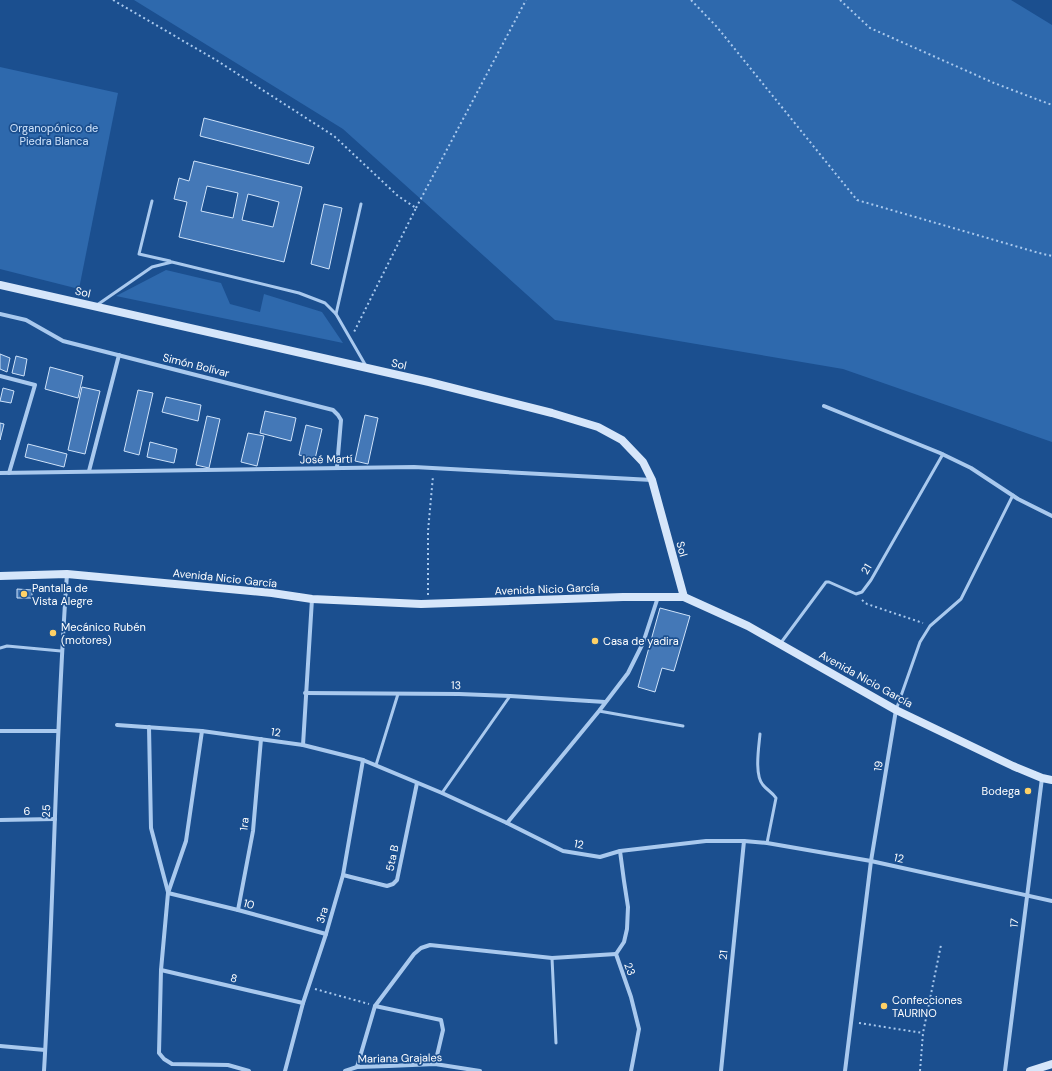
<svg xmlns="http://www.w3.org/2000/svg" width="1052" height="1071" viewBox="0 0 1052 1071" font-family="'DM Sans',sans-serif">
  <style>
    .green { fill: #2e69ad }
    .building { fill: #4478b7; stroke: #cfe3fa; fill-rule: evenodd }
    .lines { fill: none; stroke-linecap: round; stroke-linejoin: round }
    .path { stroke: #a9c9ee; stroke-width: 2; stroke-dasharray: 2 3; stroke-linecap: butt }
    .lane { stroke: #a9c9ee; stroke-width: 3 }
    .street { stroke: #a9c9ee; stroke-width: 4 }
    .secondary { stroke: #d6e6fa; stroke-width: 8 }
    .poi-dot { fill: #ffd166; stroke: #1b4f8f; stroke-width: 1.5 }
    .labels { text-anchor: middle; stroke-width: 3.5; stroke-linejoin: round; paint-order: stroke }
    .park-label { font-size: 11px; fill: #cfe3fa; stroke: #1b4f8f }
    .street-label { font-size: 11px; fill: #fff; stroke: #1b4f8f }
    .poi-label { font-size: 11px; fill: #fff; stroke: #1b4f8f; text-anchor: start }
  </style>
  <rect width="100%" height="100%" fill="#1b4f8f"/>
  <g class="green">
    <polygon points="134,0 1011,0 1052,25 1052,442 843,369 555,320 343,129"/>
    <polygon points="0,67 118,93 79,289 0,269"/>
    <polygon points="166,270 221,283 230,304 260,312 264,294 322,312 343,343 116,296"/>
  </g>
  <g class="building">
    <polygon points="204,118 314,147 309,164 200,136"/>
    <path d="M194,161l108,26 -18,75 -105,-25 8,-35 -13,-3 5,-21 10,3zM207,186l31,7 -5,25 -32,-7zM248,194l31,8 -6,25 -31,-7z"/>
    <polygon points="324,204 342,208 329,269 311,264"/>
    <polygon points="0,354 10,358 7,372 0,369"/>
    <polygon points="16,356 27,359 24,376 12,373"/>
    <polygon points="50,367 83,376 78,398 45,389"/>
    <polygon points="82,387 100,391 85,454 68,450"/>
    <polygon points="3,388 14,391 11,403 0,401"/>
    <polygon points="138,390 153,393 139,455 124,451"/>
    <polygon points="166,397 201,405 198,421 162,412"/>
    <polygon points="265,411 296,418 291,441 260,433"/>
    <polygon points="365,415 378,418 368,464 355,461"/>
    <polygon points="207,416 220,419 209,468 196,465"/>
    <polygon points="0,423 4,424 0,440"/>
    <polygon points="306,425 322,429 315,459 299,455"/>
    <polygon points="248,433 264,436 257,466 241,462"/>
    <polygon points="150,442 177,449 174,463 147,457"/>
    <polygon points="28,444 67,454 64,467 25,457"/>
    <polygon points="17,589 32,590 32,598 17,598"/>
    <polygon points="660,608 690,616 674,671 662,668 655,692 638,687"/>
  </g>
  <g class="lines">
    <g class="path">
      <polyline points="113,0 216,60 334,136 398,196 416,208 354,332"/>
      <polyline points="691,0 717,27 857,200 1039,253 1052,256"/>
      <polyline points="840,0 870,28 994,83 1052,105"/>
      <polyline points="416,208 526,0"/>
      <polyline points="428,595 428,531 433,476"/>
      <polyline points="862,600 867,604 923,623"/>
      <polyline points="315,989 369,1004"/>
      <polyline points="859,1023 923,1033"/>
      <polyline points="920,1071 923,1033 941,945"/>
    </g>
    <g class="lane">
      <polyline points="152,201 139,254 170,261"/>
      <polyline points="97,305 152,267 172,262 299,293 325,303 336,314 366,366"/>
      <polyline points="336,314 361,204"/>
      <polyline points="780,644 826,582 829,582 856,594 862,592 871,580 943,454"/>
      <polyline points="0,648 7,646 61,651"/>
      <polyline points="896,710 920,642 930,626 961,599 1013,495"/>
      <polyline points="599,711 683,726"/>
      <path d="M760,734c-1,12 -6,41 3,51 4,5 9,7 13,13l-9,45"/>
      <polyline points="376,765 398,694"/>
      <polyline points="442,793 510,696"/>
      <polyline points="552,958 556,1043"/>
    </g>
    <g class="street">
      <polyline points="0,314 26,320 63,341 333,410 338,415 341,420 337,467"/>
      <polyline points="0,376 35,385 9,473"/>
      <polyline points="824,406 940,453 971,468 1018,499 1052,516"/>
      <polyline points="89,471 119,355"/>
      <polyline points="0,473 414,467 652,480"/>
      <polyline points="305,693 459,694 510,696 605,702"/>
      <polyline points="117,725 202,731 303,745 363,760 442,793 507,823 563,851 600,857 620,851 706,841 744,841 767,843 871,861 1052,901"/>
      <polyline points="149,727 151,828 168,892"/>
      <polyline points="0,731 58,731"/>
      <polyline points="202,731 186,841 168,893 161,970 159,1053 164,1059 172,1064 228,1065 249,1071"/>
      <polyline points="303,745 312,599"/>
      <polyline points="0,820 55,819"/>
      <polyline points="507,823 599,711 628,673 643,643 658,597"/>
      <polyline points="343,875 387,886 393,884 397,880 417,783"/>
      <polyline points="168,893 238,910 326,934"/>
      <polyline points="238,910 253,831 261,739"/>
      <polyline points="616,954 631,997 639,1029 631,1071"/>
      <polyline points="616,954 624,942 627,929 628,907 624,881 620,851"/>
      <polyline points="161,970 303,1003"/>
      <polyline points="375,1006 441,1020 443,1030 435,1064"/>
      <polyline points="0,1046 45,1050"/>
      <polyline points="357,1067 375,1006 414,954 421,948 430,945 552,958 616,954"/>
      <path d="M44,1071c10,-166 11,-332 23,-497"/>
      <polyline points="285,1071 303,1003 326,934 343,875 363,760"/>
      <polyline points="345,1071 357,1067 389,1066 435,1064 480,1071"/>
      <polyline points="721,1071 744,841"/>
      <polyline points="845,1071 871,861 896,710"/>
      <polyline points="1005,1071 1042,778"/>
    </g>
    <g class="secondary">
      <polyline points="0,285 429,382 552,413 598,427 622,440 643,462 652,480 684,597"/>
      <polyline points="0,576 67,574 272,593 312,599 421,604 623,597 684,597 748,626 896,710 1013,766 1042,778 1052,780"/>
      <polyline points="1030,1071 1052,1064"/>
    </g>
  </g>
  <g class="poi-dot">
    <circle cx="24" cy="594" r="4"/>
    <circle cx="53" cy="633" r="4"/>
    <circle cx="595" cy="641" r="4"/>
    <circle cx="1028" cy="791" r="4"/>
    <circle cx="884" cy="1006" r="4"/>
  </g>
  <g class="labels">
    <g class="park-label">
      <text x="54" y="132">Organopónico de<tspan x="54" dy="13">Piedra Blanca</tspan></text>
    </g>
    <g class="street-label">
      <text transform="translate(83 292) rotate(13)" y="4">Sol</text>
      <text transform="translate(399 364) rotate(12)" y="4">Sol</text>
      <text transform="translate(196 365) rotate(14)" y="4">Simón Bolívar</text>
      <text transform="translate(326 459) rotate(-1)" y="4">José Martí</text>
      <text transform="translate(682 549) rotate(75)" y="4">Sol</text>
      <text transform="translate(866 569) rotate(-59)" y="4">21</text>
      <text transform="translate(225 578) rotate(6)" y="4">Avenida Nicio García</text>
      <text transform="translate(547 589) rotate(-2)" y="4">Avenida Nicio García</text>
      <text transform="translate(866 679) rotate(29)" y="4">Avenida Nicio García</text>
      <text transform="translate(456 685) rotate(1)" y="4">13</text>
      <text transform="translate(276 732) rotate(8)" y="4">12</text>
      <text transform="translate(878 766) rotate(-81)" y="4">19</text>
      <text transform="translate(27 811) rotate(-1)" y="4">6</text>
      <text transform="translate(46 811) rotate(-88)" y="4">25</text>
      <text transform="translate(244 824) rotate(-83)" y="4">1ra</text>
      <text transform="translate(579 844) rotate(10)" y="4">12</text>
      <text transform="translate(392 858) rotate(-78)" y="4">5ta B</text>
      <text transform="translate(899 858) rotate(13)" y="4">12</text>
      <text transform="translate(249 904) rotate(15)" y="4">10</text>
      <text transform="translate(322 915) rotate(-74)" y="4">3ra</text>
      <text transform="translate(1014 923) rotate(-83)" y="4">17</text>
      <text transform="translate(723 955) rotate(-84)" y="4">21</text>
      <text transform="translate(630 969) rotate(70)" y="4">23</text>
      <text transform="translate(234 978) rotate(13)" y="4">8</text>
      <text transform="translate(400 1058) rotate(-1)" y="4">Mariana Grajales</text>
    </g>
    <g class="poi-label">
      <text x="32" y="592">Pantalla de<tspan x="32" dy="13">Vista Alegre</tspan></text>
      <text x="61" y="631">Mecánico Rubén<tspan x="61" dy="13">(motores)</tspan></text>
      <text x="603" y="645">Casa de yadira</text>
      <text x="1020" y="795" text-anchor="end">Bodega</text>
      <text x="892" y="1004">Confecciones<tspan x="892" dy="13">TAURINO</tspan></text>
    </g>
  </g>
</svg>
